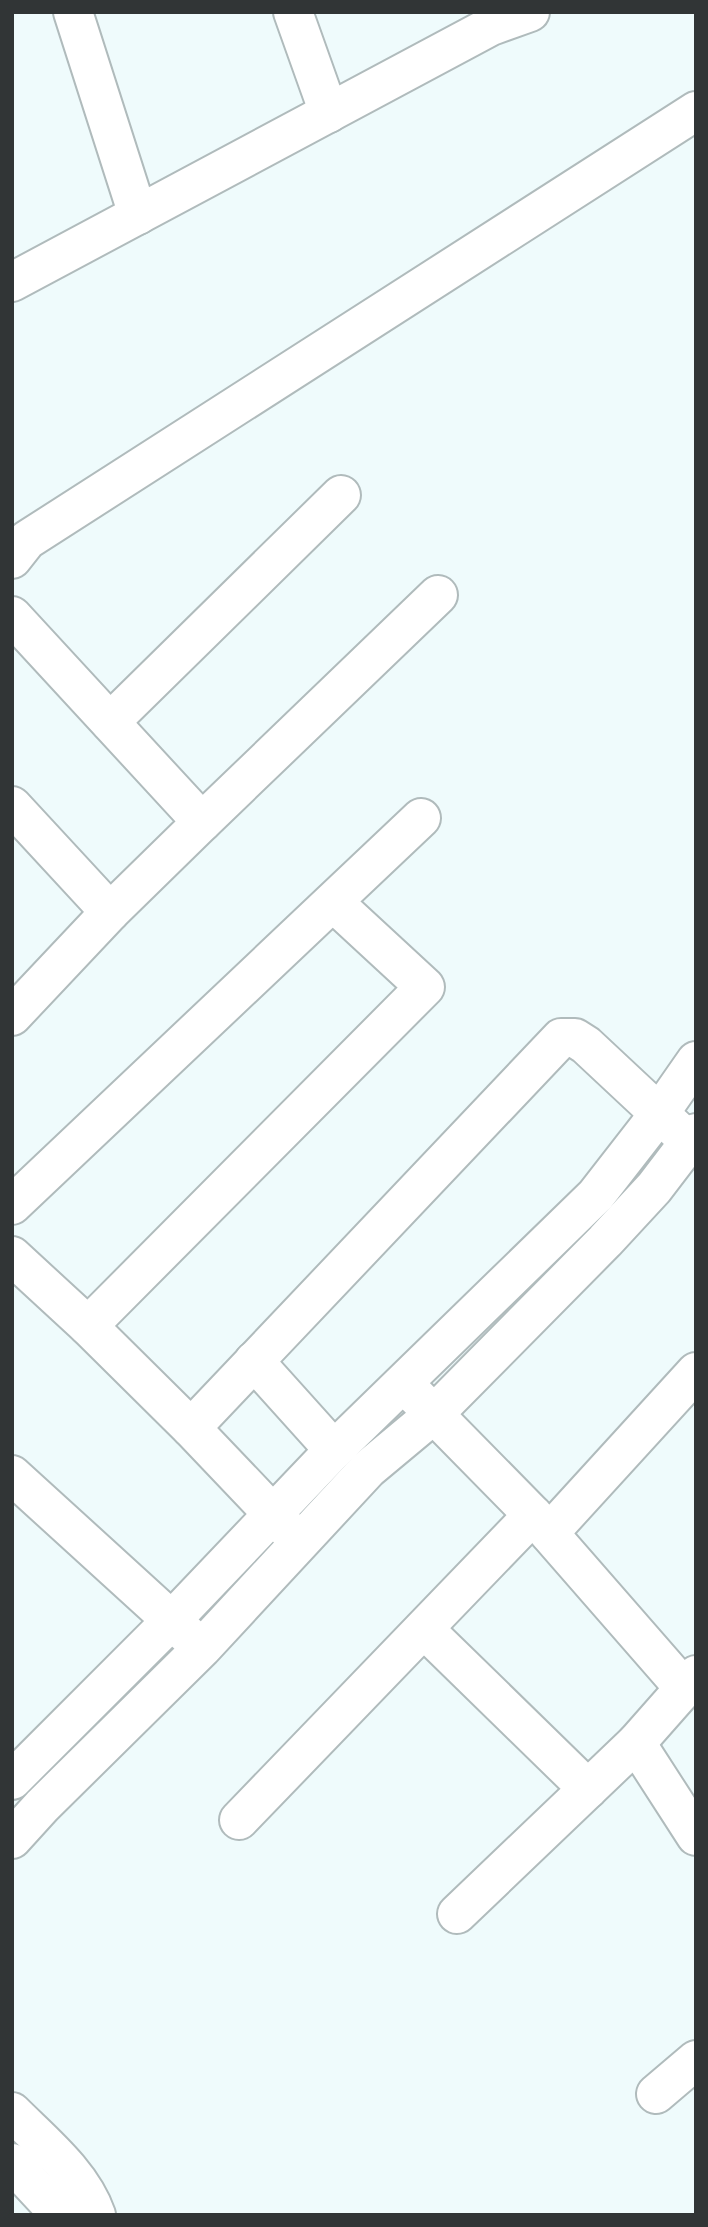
<svg xmlns="http://www.w3.org/2000/svg" width="708" height="2227" viewBox="0 0 708 2227" font-family="'PT Sans Narrow',sans-serif">
  <style>
    .lines { fill: none; stroke-linecap: round; stroke-linejoin: round }
    .minor-casing { stroke: #b0bbbc; stroke-width: 42 }
    .major-casing { stroke: #b0bbbc; stroke-width: 42 }
    .minor { stroke: #fff; stroke-width: 38 }
    .major { stroke: #fff; stroke-width: 38 }
  </style>
  <rect width="100%" height="100%" fill="#effbfc"/>
  <g class="lines">
    <defs>
      <g id="minor">
        <polyline points="73,12 138,215"/>
        <polyline points="293,12 329,113"/>
        <polyline points="12,282 491,26 530,12"/>
        <polyline points="12,559 27,540 696,111"/>
        <polyline points="12,616 202,822 110,912 12,806"/>
        <polyline points="110,722 341,495"/>
        <polyline points="202,822 438,595"/>
        <polyline points="12,1016 110,912"/>
        <polyline points="12,1205 421,818"/>
        <polyline points="12,1256 88,1326 191,1428 291,1533"/>
        <polyline points="88,1326 425,987 333,902"/>
        <polyline points="254,1361 334,1450"/>
        <polyline points="416,1396 533,1515 684,1688"/>
        <polyline points="191,1428 561,1038 575,1038 586,1045 678,1131"/>
        <polyline points="12,1475 192,1639"/>
        <polyline points="549,1533 696,1372"/>
        <polyline points="424,1629 588,1789"/>
        <polyline points="636,1743 696,1836"/>
        <polyline points="12,1780 172,1620 334,1450 596,1195 659,1114 696,1061"/>
        <polyline points="239,1820 533,1515"/>
        <polyline points="12,1839 42,1806 202,1648 368,1469 434,1414 605,1241 654,1188 696,1133"/>
        <polyline points="457,1914 636,1743 696,1675"/>
        <polyline points="656,2094 696,2060"/>
      </g>
      <g id="major">
        <path d="M12,2112c30,30 70,62 84,103"/>
        <polyline points="12,2163 52,2206 58,2215"/>
      </g>
    </defs>
    <use href="#minor" class="minor-casing"/>
    <use href="#major" class="major-casing"/>
    <use href="#minor" class="minor"/>
    <use href="#major" class="major"/>
  </g>
  <rect width="708" height="2227" fill="none" stroke="#313536" stroke-width="28"/>
</svg>
